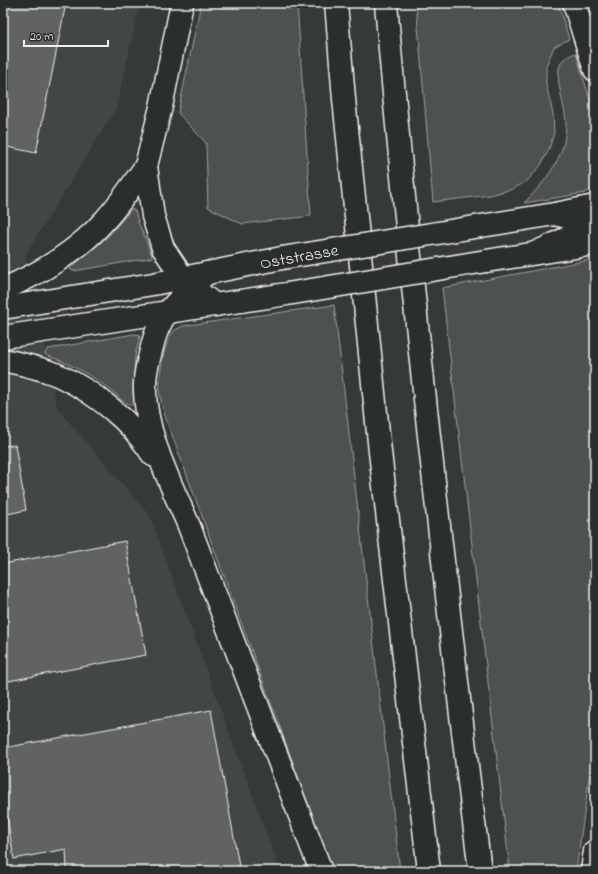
<svg xmlns="http://www.w3.org/2000/svg" width="598" height="874" viewBox="0 0 598 874" font-family="'Indie Flower',sans-serif">
  <style>
    .built { fill: #434645 }
    .green { fill: #4e514f; stroke: #a1a19c }
    .building { fill: #616362; stroke: #f4f1e8 }
    .lines { fill: none; stroke-linecap: round; stroke-linejoin: round }
    .secondary-casing { stroke: #f4f1e8; stroke-width: 25 }
    .highway-casing { stroke: #f4f1e8; stroke-width: 25 }
    .secondary { stroke: #2a2d2e; stroke-width: 22 }
    .highway { stroke: #2a2d2e; stroke-width: 22 }
    .secondary-bridge-casing { stroke: #f4f1e8; stroke-width: 25; stroke-linecap: butt }
    .secondary-bridge { stroke: #2a2d2e; stroke-width: 22 }
    .labels { text-anchor: middle; stroke-width: 4; stroke-linejoin: round; paint-order: stroke }
    .street-label { font-size: 17px; fill: #f4f1e8; stroke: #2a2d2e }
  </style>
  <rect width="100%" height="100%" fill="#363939"/>
  <filter id="ink" filterUnits="userSpaceOnUse"><feTurbulence type="fractalNoise" baseFrequency=".025" numOctaves="2"/><feDisplacementMap in="SourceGraphic" scale="8" xChannelSelector="R" yChannelSelector="G"/><feConvolveMatrix kernelMatrix="1 2 1 2 8 2 1 2 1" color-interpolation-filters="sRGB"/></filter>
  <g filter="url(#ink)">
    <polygon class="built" points="3,3 140,3 116,109 25,255 57,408 150,516 280,871 3,871"/>
    <g class="green">
      <polygon points="201,3 297,3 311,216 242,224 208,207 206,143 178,113"/>
      <polygon points="416,3 558,3 569,39 554,47 546,66 546,84 553,114 554,133 549,149 541,165 527,181 513,189 490,195 433,202"/>
      <path d="M576,53l19,64v70l-10,6 -61,10c17,-17 34,-36 40,-61 1,-6 2,-13 2,-18 0,-17 -13,-47 -5,-61 3,-6 10,-8 15,-10z"/>
      <polygon points="132,209 135,211 139,224 151,253 152,257 150,258 80,270 72,271 70,268 96,247 110,234 130,211"/>
      <polygon points="595,259 595,736 576,871 510,871 442,288"/>
      <path d="M334,305l66,566h-67l-168,-455c-2,-7 -4,-14 -5,-21 -2,-16 3,-52 14,-64 2,-2 6,-3 8,-5z"/>
      <path d="M134,334l5,1 1,2 -5,18 -2,36 1,13 -2,1c-7,0 -13,-8 -18,-12 -19,-16 -42,-29 -66,-37l-3,-2v-1l3,-4z"/>
    </g>
    <g class="building">
      <polygon points="3,3 66,3 36,153 3,146"/>
      <polygon points="15,445 26,510 3,515 3,446"/>
      <polygon points="125,541 146,655 3,682 3,564"/>
      <polygon points="211,710 240,871 67,871 66,849 14,859 3,793 3,748"/>
    </g>
    <g class="lines">
      <defs>
        <g id="secondary">
          <polyline points="481,226 555,214 595,206"/>
          <polyline points="486,261 595,244"/>
          <polyline points="3,308 153,284 282,258"/>
          <polyline points="3,337 287,294"/>
        </g>
        <g id="highway">
          <polyline points="182,3 161,107 146,166 153,216 163,248 183,278 192,287 215,305"/>
          <polyline points="336,3 344,99 380,452 429,871"/>
          <path d="M386,3c8,98 18,195 28,293 20,192 42,383 66,575"/>
          <polyline points="574,3 595,70"/>
          <polyline points="555,214 591,223 595,226"/>
          <path d="M535,253c17,-8 50,-21 60,-36"/>
          <path d="M207,273c-13,12 -28,25 -39,39 -9,10 -14,25 -17,39 -3,10 -6,22 -6,33 -2,46 26,100 44,142l132,345"/>
          <path d="M3,289c37,-15 76,-39 102,-69 15,-16 28,-36 41,-54"/>
          <path d="M3,360c19,4 39,8 57,16 36,17 71,45 93,79"/>
          <polyline points="592,871 595,851"/>
        </g>
      </defs>
      <use href="#secondary" class="secondary-casing"/>
      <use href="#highway" class="highway-casing"/>
      <use href="#secondary" class="secondary"/>
      <use href="#highway" class="highway"/>
      <defs>
        <g id="secondary-bridge">
          <polyline points="282,258 481,226"/>
          <polyline points="287,294 486,261"/>
        </g>
      </defs>
      <use href="#secondary-bridge" class="secondary-bridge-casing"/>
      <use href="#secondary-bridge" class="secondary-bridge"/>
    </g>
  </g>
  <g class="labels">
    <g class="street-label">
      <text transform="translate(299 256) rotate(-10)" y="6">Oststrasse</text>
    </g>
  </g>
  <rect width="598" height="874" fill="none" stroke="#2a2d2e" stroke-width="16"/>
  <rect x="8" y="8" width="582" height="858" fill="none" stroke="#f4f1e8" stroke-width="1.5" filter="url(#ink)"/>
  <path d="M24 40v6h84v-6" fill="none" stroke="#f4f1e8" stroke-width="2"/>
  <text x="30" y="40" font-size="12" fill="#f4f1e8" stroke="#2a2d2e" stroke-width="3" paint-order="stroke">20 m</text>
</svg>
